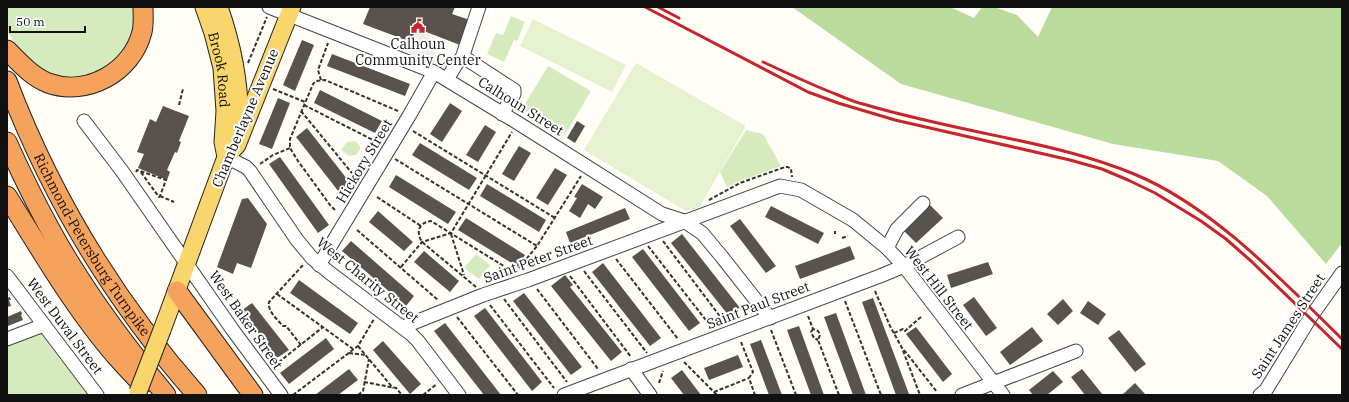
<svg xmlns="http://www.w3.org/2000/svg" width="1349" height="402" viewBox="0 0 1349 402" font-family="'IBM Plex Serif',serif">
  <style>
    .green { fill: #d5ebbd }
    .forest { fill: #b9dc9c }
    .pitch { fill: #e6f2cf }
    .plaza { fill: #f1ede2 }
    .building { fill: #5a524d }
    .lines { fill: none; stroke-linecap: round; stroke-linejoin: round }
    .minor-casing { stroke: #444; stroke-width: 15 }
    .major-casing { stroke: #222; stroke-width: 19 }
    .highway-casing { stroke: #222; stroke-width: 21 }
    .path { stroke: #333; stroke-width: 2; stroke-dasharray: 4 2; stroke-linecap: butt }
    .minor { stroke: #fff; stroke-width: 13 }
    .major { stroke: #f9d66b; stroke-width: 17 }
    .highway { stroke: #f5a25d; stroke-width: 19 }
    .rail { stroke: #c4262e; stroke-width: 3 }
    .major-bridge-casing { stroke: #222; stroke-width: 19; stroke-linecap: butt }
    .major-bridge { stroke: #f9d66b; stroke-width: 17 }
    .labels { text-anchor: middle; stroke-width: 4; stroke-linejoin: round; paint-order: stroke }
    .poi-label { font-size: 14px; fill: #111; stroke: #fff }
    .street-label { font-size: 14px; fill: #111; stroke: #fff }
  </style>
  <rect width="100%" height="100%" fill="#fffdf5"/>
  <g class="green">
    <polygon points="7,7 137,7 137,10 130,43 113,64 83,78 60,78 35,66 18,49 7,30"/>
    <polygon points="511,16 525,22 517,41 514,40 504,62 487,54 496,33 503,35"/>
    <polygon points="548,66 591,91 565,135 522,109"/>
    <polygon points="746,130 763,134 781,166 740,181 727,187 720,172"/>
    <polygon points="355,141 360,146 360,149 356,155 349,156 341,150 347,142"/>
    <polygon points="476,254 490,265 479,279 464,268"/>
    <polygon points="42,333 89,395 7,395 7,346"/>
  </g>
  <polygon class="forest" points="792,7 950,7 974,18 982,7 994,7 1017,15 1038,37 1052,7 1342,7 1342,243 1326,264 1267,196 1218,161 1113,144 901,84"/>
  <g class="pitch">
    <polygon points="533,19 626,65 612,92 520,46"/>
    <polygon points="636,63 746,126 699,208 686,211 584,150"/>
  </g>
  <polygon class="plaza" points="416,28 428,32 441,66 408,53"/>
  <g class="building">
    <polygon points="370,7 455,7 452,14 470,20 460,45 416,28 411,42 363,24"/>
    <polygon points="302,40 314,45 295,91 283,85"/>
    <polygon points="332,54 410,84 405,96 327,66"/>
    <polygon points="320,90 382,121 375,133 314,103"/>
    <polygon points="278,98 290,103 272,149 259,144"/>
    <polygon points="450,103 462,111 442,142 430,134"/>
    <polygon points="163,106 189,116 179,141 181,142 177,153 175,152 167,170 170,172 167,180 138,168 144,154 137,152 150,119 156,122"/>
    <polygon points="577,121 585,126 575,143 567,138"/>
    <polygon points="485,125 496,132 478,162 466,155"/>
    <polygon points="307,128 351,184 339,192 296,137"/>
    <polygon points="420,143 477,178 469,190 412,155"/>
    <polygon points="519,146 531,153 514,181 502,174"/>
    <polygon points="280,157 329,225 318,233 269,164"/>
    <polygon points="555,168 567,175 548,205 536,198"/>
    <polygon points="396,175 456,212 448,224 389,187"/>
    <polygon points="487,184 546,220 539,232 480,196"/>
    <polygon points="582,184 603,197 595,209 588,204 580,218 569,211 577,198 574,197"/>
    <polygon points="248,198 267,224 251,268 237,263 233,274 217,267 242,199"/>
    <polygon points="930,205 943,218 916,243 904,231"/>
    <polygon points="771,206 824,233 818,244 765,217"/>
    <polygon points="625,208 630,219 570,243 566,232"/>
    <polygon points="378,211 413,242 404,251 369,222"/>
    <polygon points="466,218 525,255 518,267 458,230"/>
    <polygon points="740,219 776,266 766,273 730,226"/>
    <polygon points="682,234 740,308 729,316 671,243"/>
    <polygon points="351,241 414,296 406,306 342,251"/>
    <polygon points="850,246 855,259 800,279 795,266"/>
    <polygon points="643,249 700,323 689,331 632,257"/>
    <polygon points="424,251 459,281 450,292 414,262"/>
    <polygon points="988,262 993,274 951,288 947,275"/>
    <polygon points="603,263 661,338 650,346 592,272"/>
    <polygon points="565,275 573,285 570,287 622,352 611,361 551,286"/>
    <polygon points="299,280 358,323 350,334 290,293"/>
    <polygon points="524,293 582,367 571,375 513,301"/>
    <polygon points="10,297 11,300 9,300 11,306 7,307 7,298"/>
    <polygon points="974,297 997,328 986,336 963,305"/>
    <polygon points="873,298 909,394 905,395 896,395 862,302"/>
    <polygon points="1063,299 1073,311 1058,325 1047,314"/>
    <polygon points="1088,301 1106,314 1098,325 1080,313"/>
    <polygon points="252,303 289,350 277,358 241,311"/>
    <polygon points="485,308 542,382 532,391 474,316"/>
    <polygon points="21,311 22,314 21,315 23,320 8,326 7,317"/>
    <polygon points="836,313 866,395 853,395 824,317"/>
    <polygon points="445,323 501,395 484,395 434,331"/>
    <polygon points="799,326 824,395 811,395 787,330"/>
    <polygon points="916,327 952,374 943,382 906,334"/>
    <polygon points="1032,327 1043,341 1010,365 1000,352"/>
    <polygon points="1119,330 1146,364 1135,372 1108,338"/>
    <polygon points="326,338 334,349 289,384 280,373"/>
    <polygon points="761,340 782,395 769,395 750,344"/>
    <polygon points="383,341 421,384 410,394 373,350"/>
    <polygon points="738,355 743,367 709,380 704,368"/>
    <polygon points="349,369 358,380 338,395 315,395"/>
    <polygon points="1082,369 1103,395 1085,395 1071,377"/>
    <polygon points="682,370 701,395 684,395 671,378"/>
    <polygon points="1053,371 1063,382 1047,395 1033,395 1029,390"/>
    <polygon points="1135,383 1145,394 1143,395 1122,395"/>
  </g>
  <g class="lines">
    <defs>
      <g id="minor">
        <polyline points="269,7 434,72 518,123 662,214 684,221 702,233 722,257 770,318"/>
        <polyline points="462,58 479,7"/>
        <polyline points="447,79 457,63 462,58 468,60 514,90 514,94 502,114"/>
        <polyline points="84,121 122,171 232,329 281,395"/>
        <polyline points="226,157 246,167 250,171 297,240 312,258 330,273 411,334 418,341 459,395"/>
        <polyline points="887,248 897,229 923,203"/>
        <polyline points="319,265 409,116 434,72"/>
        <polyline points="7,276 97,395"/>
        <polyline points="403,327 483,295 528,280 780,186 801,190 853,220 887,248 904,266 1003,395"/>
        <polyline points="7,339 44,325"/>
        <polyline points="631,369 650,395"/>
        <polyline points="564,395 880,276 904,266 958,237"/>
        <polyline points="962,395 1076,351"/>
        <polyline points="1260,395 1266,390 1310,318 1342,273"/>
      </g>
      <g id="major">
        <path id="s1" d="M204,7l9,26 9,35 3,43 -2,31 3,15"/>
        <path d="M219,7c14,40 22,80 20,122"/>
        <polyline points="162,330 226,157 237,145 292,7"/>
      </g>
      <g id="highway">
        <path d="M7,50c12,12 24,26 41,33 39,14 84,-11 94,-51 2,-8 1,-17 1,-25"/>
        <path id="s2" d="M7,81c44,116 108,221 190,314"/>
        <path d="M7,142c13,29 27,58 43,87 32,59 73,114 116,166"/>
        <path d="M7,196c34,54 66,110 108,159 9,10 18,20 27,29"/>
        <polyline points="177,291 253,395"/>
      </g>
    </defs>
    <use href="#minor" class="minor-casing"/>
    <use href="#major" class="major-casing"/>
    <use href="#highway" class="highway-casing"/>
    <g class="path">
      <polyline points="248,63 267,17"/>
      <polyline points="321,80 318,70 328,43"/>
      <polyline points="273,89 305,102"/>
      <polyline points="179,105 183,89"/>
      <polyline points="304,105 379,143"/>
      <polyline points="301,111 356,178"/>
      <polyline points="413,131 555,218"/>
      <polyline points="395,159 537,246"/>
      <polyline points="260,164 273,155 290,148"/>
      <polyline points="136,172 137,170 140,171 166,180 160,196 159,197 140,171"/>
      <polyline points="160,196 174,202"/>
      <polyline points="377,197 421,226"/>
      <polyline points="709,200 740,183 785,167 788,167 791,169 792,177"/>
      <polyline points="335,210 330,205 298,161 290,148 290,139 313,84 316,81 325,80 398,111"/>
      <polyline points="357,230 438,300"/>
      <polyline points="451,234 464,275"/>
      <polyline points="835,234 835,231"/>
      <polyline points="842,238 848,236"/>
      <polyline points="663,241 725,323"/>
      <polyline points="648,246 712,328"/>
      <polyline points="616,259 678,339"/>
      <polyline points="401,267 422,242 451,233 512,132"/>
      <polyline points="584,271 647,353"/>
      <polyline points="570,276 631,357"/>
      <path d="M476,287l-54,-45c-6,-10 -4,-19 9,-21l84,52 22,-27 44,-70"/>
      <polyline points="537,289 598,369"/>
      <polyline points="875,291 890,326 902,348 920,395"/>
      <polyline points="277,294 353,349"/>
      <polyline points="504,299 567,382"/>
      <polyline points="845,301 881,395"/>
      <polyline points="490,305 554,388"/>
      <polyline points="808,316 813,329 818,331 820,335 818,340 839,395"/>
      <polyline points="457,317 518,395"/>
      <polyline points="813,329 811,332 814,338 818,340"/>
      <polyline points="771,330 796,395"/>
      <polyline points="894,333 903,329 905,331 922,316"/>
      <polyline points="741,342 753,372 749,378 755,395"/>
      <path d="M301,345l-15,-19h-3c-5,-6 -16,-15 -14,-24l35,-38"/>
      <polyline points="358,346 393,388"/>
      <polyline points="904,350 937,392"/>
      <polyline points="349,353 366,355"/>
      <polyline points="684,362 717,395"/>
      <polyline points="274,366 323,327"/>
      <polyline points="364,382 396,388 402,395"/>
      <polyline points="659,383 663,371"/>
      <polyline points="714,392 749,378"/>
      <polyline points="293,395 358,346 374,319"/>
      <polyline points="358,395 363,391 369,359"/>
      <polyline points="423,395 437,384"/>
    </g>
    <use href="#minor" class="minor"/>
    <use href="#major" class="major"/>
    <use href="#highway" class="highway"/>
    <g class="rail">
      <polyline points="645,7 808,92 838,103 895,120 1070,160 1102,169 1128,180 1155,193 1201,221 1226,239 1251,261 1342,349"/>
      <polyline points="658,7 679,18"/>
      <path d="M763,62c24,11 49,23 75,33 8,3 16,7 25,9 47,14 96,24 144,34 43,9 86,19 127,36 78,32 148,106 208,165"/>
    </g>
    <defs>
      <polyline id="major-bridge" points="138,392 162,330"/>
    </defs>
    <use href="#major-bridge" class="major-bridge-casing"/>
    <use href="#major-bridge" class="major-bridge"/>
  </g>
  <defs>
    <symbol id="civic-bare" viewBox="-9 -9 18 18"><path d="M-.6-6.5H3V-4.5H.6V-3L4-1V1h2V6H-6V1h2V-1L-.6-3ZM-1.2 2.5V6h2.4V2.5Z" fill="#c4262e" stroke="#fff" stroke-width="2.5" paint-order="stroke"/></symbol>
  </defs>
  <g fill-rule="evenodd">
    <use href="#civic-bare" x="408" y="16" width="20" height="20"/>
  </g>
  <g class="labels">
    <g class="poi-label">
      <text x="418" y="49">Calhoun<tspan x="418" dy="16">Community Center</tspan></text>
    </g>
    <g class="street-label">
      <text dy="5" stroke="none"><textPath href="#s1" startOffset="65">Brook Road</textPath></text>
      <text transform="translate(521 106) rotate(32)" y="5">Calhoun Street</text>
      <text transform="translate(245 118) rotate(-67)" y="5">Chamberlayne Avenue</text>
      <text transform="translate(364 161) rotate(-59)" y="5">Hickory Street</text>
      <text dy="5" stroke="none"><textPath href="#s2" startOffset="185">Richmond-Petersburg Turnpike</textPath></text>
      <text transform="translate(538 259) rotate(-20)" y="5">Saint Peter Street</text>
      <text transform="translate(368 280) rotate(39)" y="5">West Charity Street</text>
      <text transform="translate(939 288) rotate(52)" y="5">West Hill Street</text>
      <text transform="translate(758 305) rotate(-21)" y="5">Saint Paul Street</text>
      <text transform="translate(246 320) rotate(55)" y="5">West Baker Street</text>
      <text transform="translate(65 326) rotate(53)" y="5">West Duval Street</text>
      <text transform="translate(1288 326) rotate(-57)" y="5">Saint James Street</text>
    </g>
  </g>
  <rect width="1349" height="402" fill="none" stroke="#111111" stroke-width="16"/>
  <path d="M10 26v6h75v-6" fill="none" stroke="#111111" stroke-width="2"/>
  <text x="16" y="26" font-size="12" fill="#111111" stroke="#ffffff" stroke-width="3" paint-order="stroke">50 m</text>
</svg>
